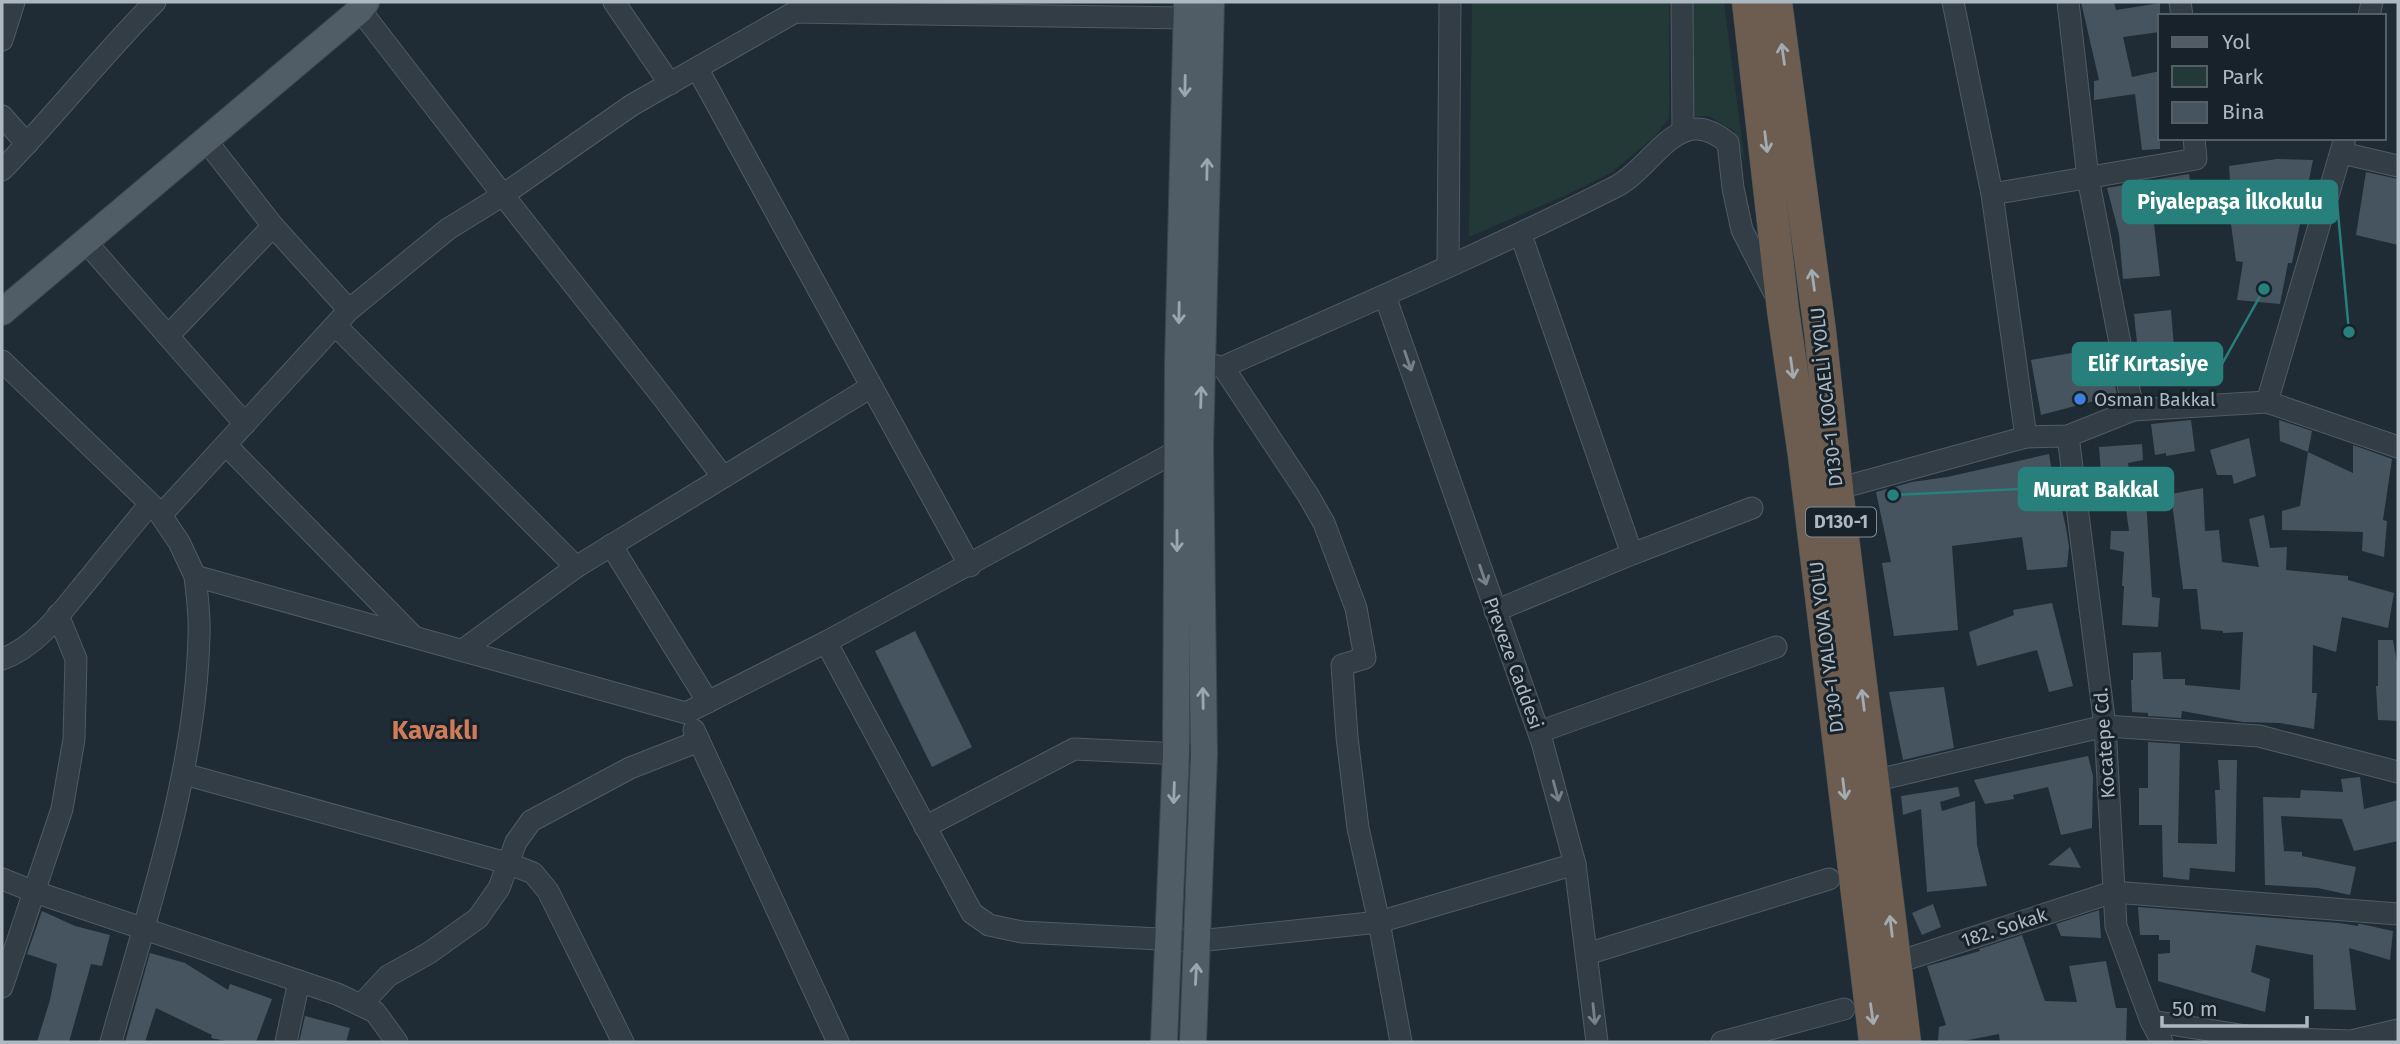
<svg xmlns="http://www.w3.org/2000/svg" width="2400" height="1044" viewBox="0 0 2400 1044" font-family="'Fira Sans',sans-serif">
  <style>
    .green { fill: #223937 }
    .building { fill: #45545f }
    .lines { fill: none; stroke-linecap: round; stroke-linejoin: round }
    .minor-casing { stroke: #505b64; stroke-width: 23 }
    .major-casing { stroke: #3c4650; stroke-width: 28 }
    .highway-casing { stroke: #3d4850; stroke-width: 33 }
    .minor { stroke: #333d46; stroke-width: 21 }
    .major { stroke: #505d66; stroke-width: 26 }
    .highway { stroke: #6c5d50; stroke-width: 32 }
    .oneway { stroke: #a2abb2 }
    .oneway2 { stroke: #9aa7b0 }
    .oneway3 { stroke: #76818b }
    .shop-dot { fill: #3f7fe0; stroke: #18222a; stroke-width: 2.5 }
    .labels { text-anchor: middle; stroke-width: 6; stroke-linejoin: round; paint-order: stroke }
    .shield { fill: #18222a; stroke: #808c95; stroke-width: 2 }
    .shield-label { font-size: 18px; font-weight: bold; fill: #acb9c3 }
    .street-label { font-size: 19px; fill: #acb9c3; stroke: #18222a }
    .poi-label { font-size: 19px; fill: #acb9c3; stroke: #18222a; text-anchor: start }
    .district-label { font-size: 26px; font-weight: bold; fill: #d17c59; stroke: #18222a }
    .leader { fill: none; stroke: #27807b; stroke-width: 2.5 }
    .callout-dot { fill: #27807b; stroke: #18222a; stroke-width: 2.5 }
    .callout { fill: #27807b; stroke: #27807b; stroke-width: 2.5 }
    .callout-label { font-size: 21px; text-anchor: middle; font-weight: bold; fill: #fff }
  </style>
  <rect width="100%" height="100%" fill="#1f2c35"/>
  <g class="green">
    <polygon points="1472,2 1669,2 1669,118 1653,138 1612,172 1566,195 1469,237"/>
    <polygon points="1687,2 1724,2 1745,164 1734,131 1709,116 1686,116"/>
  </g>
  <g class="building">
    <polygon points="2081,2 2114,2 2116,10 2160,3 2160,32 2123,37 2132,77 2160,71 2160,149 2142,150 2135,94 2094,100 2094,81 2099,80"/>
    <polygon points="2277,159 2313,160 2292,263 2288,263 2280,304 2237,300 2243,262 2236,261 2231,224 2233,224 2229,166"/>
    <polygon points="2366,172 2398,179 2398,245 2356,235"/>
    <polygon points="2189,174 2194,209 2153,215 2160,276 2123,279 2119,234 2107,188"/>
    <polygon points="2171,310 2174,347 2182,345 2188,373 2162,384 2156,378 2141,384 2133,343 2137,343 2134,314"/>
    <polygon points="2107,347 2117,395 2041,415 2031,360"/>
    <polygon points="2191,420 2195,451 2166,456 2166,453 2155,455 2151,424"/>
    <polygon points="2279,420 2312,431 2308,452 2280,441"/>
    <polygon points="2249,438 2256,476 2234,484 2232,475 2217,475 2210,450"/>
    <polygon points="2142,444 2143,460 2128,463 2129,470 2101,473 2099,447"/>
    <polygon points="2353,445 2392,459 2383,520 2387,521 2384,557 2362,551 2363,532 2282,530 2282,511 2300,506 2308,452 2353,473"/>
    <polygon points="2049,454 2055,491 2058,491 2066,528 2069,547 2067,567 2027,570 2022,537 1952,546 1958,630 1894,636 1882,563 1891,562 1876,492 1912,482 1947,477"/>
    <polygon points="2203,488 2205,531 2219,530 2222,562 2259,567 2249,519 2264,515 2270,548 2287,547 2286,570 2348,576 2348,580 2394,593 2388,628 2342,617 2336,652 2313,645 2312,693 2317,693 2314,729 2280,723 2243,722 2182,711 2181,718 2148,716 2148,713 2132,712 2131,680 2133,680 2133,653 2161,652 2163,679 2185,679 2185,685 2240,690 2243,632 2223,633 2223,631 2201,629 2197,589 2183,589 2171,494"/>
    <polygon points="2146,499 2152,597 2160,598 2158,627 2122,625 2124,586 2122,586 2124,552 2110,549 2111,531 2129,531 2125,502"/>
    <polygon points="2052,603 2073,686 2049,692 2037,650 1977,666 1969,632 2014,615 2013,610"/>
    <polygon points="915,631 972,747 932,767 875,651"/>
    <polygon points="2378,640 2393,640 2398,668 2398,721 2378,720 2376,686 2378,686"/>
    <polygon points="1944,687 1954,748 1903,760 1889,692"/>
    <polygon points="2148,742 2180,744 2178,843 2217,844 2215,790 2220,790 2218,760 2237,760 2235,872 2190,868 2189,880 2163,877 2162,825 2139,825 2139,788 2148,788"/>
    <polygon points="2088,756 2093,776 2092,828 2061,835 2048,787 2013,795 2014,799 1985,804 1974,780"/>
    <polygon points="2360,777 2364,809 2398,800 2398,841 2354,851 2342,819 2281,816 2284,851 2302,852 2302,856 2356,867 2350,895 2318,888 2265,885 2263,797 2300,798 2301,790 2343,792 2341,779"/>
    <polygon points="1958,787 1960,796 1940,802 1942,811 1975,801 1977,845 1987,886 1927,892 1921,809 1903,815 1901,796"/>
    <polygon points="2070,847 2081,868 2048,865"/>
    <polygon points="1933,904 1941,927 1922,935 1912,913"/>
    <polygon points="2138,907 2339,923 2358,926 2358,924 2361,924 2393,931 2390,960 2349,948 2356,1010 2314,1009 2313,955 2256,945 2251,972 2270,979 2265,1012 2158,981 2158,954 2170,953 2170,940 2159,940 2159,935 2140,935"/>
    <polygon points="2099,910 2101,938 2061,936 2056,924"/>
    <polygon points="42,911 75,926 110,935 102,966 91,964 69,1042 37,1042 50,1000 57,964 27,954"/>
    <polygon points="2022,935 2045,1001 2077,1002 2069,966 2106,961 2116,1008 2127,1008 2126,1042 2000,1042 1999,1034 1958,1042 1938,1042 1939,1027 1946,1025 1927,966 1980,951 1979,949"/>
    <polygon points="150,953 185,963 228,990 230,984 272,999 256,1042 231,1042 211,1038 212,1035 156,1008 145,1042 125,1042"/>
    <polygon points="305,1016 350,1028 346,1042 299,1042"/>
  </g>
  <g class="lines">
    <defs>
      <g id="minor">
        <polyline points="614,2 670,84"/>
        <polyline points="1682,2 1683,132"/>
        <polyline points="1953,2 1992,194 2026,437"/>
        <polyline points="2068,2 2088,178 2133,410"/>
        <polyline points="2180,2 2182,16"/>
        <polyline points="360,10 503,195 664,399 723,477"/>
        <polyline points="2369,16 2372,2"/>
        <polyline points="2,40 14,2"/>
        <polyline points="697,68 970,566"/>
        <polyline points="2,116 27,144"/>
        <polyline points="205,139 273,226 349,310"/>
        <polyline points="2342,153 2398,166"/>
        <path d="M2,170c53,-54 99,-114 153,-168"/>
        <polyline points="1992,194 2196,159 2194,138"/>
        <polyline points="85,241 245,424"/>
        <polyline points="1448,265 1450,2"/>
        <polyline points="1385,296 1542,742 1575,864 1597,1042"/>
        <polyline points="336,326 576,567"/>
        <polyline points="168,336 273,226"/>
        <polyline points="2,361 158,511 179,542 195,576 686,713 826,642 1177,451 1191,449"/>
        <path d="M1186,364l16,-1 21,4c132,-59 264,-115 392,-180 40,-20 63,-87 113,-44l5,45 9,42 32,62"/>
        <polyline points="1223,367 1308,495 1324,523 1356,608 1365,658 1342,665 1347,737 1358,828 1379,922 1401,1042"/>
        <polyline points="2267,402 2345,138"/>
        <polyline points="2068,436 2105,726 2116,926 2151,1021 2162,1042"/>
        <polyline points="226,445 413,636"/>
        <polyline points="1837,489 2026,437 2068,436 2133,410 2267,402 2398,447"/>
        <polyline points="161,515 349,310 448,229 503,195 632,105 795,12 1187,18"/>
        <polyline points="611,545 708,702"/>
        <polyline points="1632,554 1752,508"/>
        <polyline points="1495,611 1632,554 1521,235"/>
        <polyline points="826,642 972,913 989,925 1022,932 1198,941 1379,922 1575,864"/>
        <polyline points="463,650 576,567 871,387"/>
        <path d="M2,659c38,-13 65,-55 90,-84 19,-24 39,-48 58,-71"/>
        <polyline points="694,730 838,1042"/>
        <polyline points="1539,732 1776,647"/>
        <polyline points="184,774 507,863 533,873 548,891 623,1042"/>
        <polyline points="1873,781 2105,726 2259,736 2398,772"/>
        <polyline points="925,827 1074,749 1204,755"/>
        <polyline points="2,879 35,892 337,994 375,1012 397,1042"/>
        <polyline points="1587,954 1829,879"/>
        <polyline points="1895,963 2113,892 2398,914"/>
        <polyline points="2,987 62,809 74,739 76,659 58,615"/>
        <polyline points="361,1005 388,976 429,953 478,918 499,888 516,842 531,821 630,768 699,741"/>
        <polyline points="2151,1021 2259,1038 2351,1041 2398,1030"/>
        <path d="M111,1042c37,-133 85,-269 88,-407 1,-20 -2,-40 -4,-59"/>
        <polyline points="286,1042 299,981"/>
        <polyline points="1722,1042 1844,1009"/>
      </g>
      <g id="major">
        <polyline points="2,312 360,10 366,2"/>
        <polyline points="1164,1042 1176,754 1178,364 1187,2"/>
        <polyline points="1193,1042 1204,755 1200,447 1211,2"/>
      </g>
      <g id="highway">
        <polyline points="1748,2 1783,310 1804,456 1875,1042"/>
        <polyline points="1776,2 1820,331 1837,489 1905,1042"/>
      </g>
    </defs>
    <use href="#minor" class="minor-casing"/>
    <use href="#major" class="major-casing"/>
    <use href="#highway" class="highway-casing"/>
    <use href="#minor" class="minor"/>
    <use href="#major" class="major"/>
    <use href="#highway" class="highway"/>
  </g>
  <defs><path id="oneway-shaft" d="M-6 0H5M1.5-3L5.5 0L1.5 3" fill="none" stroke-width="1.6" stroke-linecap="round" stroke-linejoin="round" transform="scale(1.75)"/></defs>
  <g class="oneway">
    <use href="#oneway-shaft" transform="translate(1783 54) rotate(-98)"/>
    <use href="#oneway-shaft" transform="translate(1766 142) rotate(83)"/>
    <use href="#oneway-shaft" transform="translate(1813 280) rotate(-98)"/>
    <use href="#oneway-shaft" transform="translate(1792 368) rotate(82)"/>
    <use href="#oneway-shaft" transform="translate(1863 700) rotate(-97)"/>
    <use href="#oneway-shaft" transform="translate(1844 789) rotate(83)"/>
    <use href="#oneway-shaft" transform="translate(1891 926) rotate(-97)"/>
    <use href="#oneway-shaft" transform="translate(1872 1014) rotate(82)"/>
  </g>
  <g class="oneway2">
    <use href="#oneway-shaft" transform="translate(1185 86) rotate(91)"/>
    <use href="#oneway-shaft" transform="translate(1207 169) rotate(-89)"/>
    <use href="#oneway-shaft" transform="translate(1179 313) rotate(91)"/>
    <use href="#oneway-shaft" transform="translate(1201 397) rotate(-88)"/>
    <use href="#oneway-shaft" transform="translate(1177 541) rotate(90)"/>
    <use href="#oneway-shaft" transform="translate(1203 698) rotate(-91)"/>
    <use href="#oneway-shaft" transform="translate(1174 793) rotate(92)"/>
    <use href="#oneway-shaft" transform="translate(1196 974) rotate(-87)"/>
  </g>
  <g class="oneway3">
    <use href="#oneway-shaft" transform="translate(1408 361) rotate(71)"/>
    <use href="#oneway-shaft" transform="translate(1483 575) rotate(71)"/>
    <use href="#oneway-shaft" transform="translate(1556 791) rotate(75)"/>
    <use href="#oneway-shaft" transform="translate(1594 1014) rotate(84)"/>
  </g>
  <circle class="shop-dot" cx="2080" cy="399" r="7"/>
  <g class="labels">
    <rect class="shield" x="1806" y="507.5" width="70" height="29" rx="5"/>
    <g class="shield-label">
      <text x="1841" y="528">D130-1</text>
    </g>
    <g class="street-label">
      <text transform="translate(1826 397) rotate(-96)" y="7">D130-1 KOCAELİ YOLU</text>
      <text transform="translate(1826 647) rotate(-97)" y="7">D130-1 YALOVA YOLU</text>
      <text transform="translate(1514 663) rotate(70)" y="7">Preveze Caddesi</text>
      <text transform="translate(2104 743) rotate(-94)" y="7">Kocatepe Cd.</text>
      <text transform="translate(2004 927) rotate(-18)" y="7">182. Sokak</text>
    </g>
    <g class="poi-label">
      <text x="2094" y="406">Osman Bakkal</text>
    </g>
    <g class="district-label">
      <text x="435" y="739">Kavaklı</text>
    </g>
  </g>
  <path class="leader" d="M2349 332L2337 202M2264 289L2222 364M1893 495L2019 489"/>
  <g class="callout-dot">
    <circle cx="2349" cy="332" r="7"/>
    <circle cx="2264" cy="289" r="7"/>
    <circle cx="1893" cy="495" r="7"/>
  </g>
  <g class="callout">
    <rect x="2123" y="181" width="214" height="42" rx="7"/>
    <rect x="2073" y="343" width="149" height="42" rx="7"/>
    <rect x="2019" y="468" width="154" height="42" rx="7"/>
  </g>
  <g class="callout-label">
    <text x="2230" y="209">Piyalepaşa İlkokulu</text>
    <text x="2148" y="371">Elif Kırtasiye</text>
    <text x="2096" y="497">Murat Bakkal</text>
  </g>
  <rect width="2400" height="1044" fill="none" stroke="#acb9c3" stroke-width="7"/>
  <rect x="2158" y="14" width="228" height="126" fill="#18222a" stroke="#535e67" stroke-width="2"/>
  <rect x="2172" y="37" width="35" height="10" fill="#505d66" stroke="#535e67" stroke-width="2"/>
  <text x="2222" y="49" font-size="21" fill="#acb9c3">Yol</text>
  <rect x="2172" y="66" width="35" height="21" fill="#223937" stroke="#535e67" stroke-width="2"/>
  <text x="2222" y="84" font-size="21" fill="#acb9c3">Park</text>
  <rect x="2172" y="102" width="35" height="21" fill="#45545f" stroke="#535e67" stroke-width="2"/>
  <text x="2222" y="119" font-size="21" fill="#acb9c3">Bina</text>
  <path d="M2162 1016v10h145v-10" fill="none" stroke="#acb9c3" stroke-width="3.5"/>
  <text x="2172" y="1016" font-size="21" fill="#acb9c3" stroke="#18222a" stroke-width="5" paint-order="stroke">50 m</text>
</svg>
